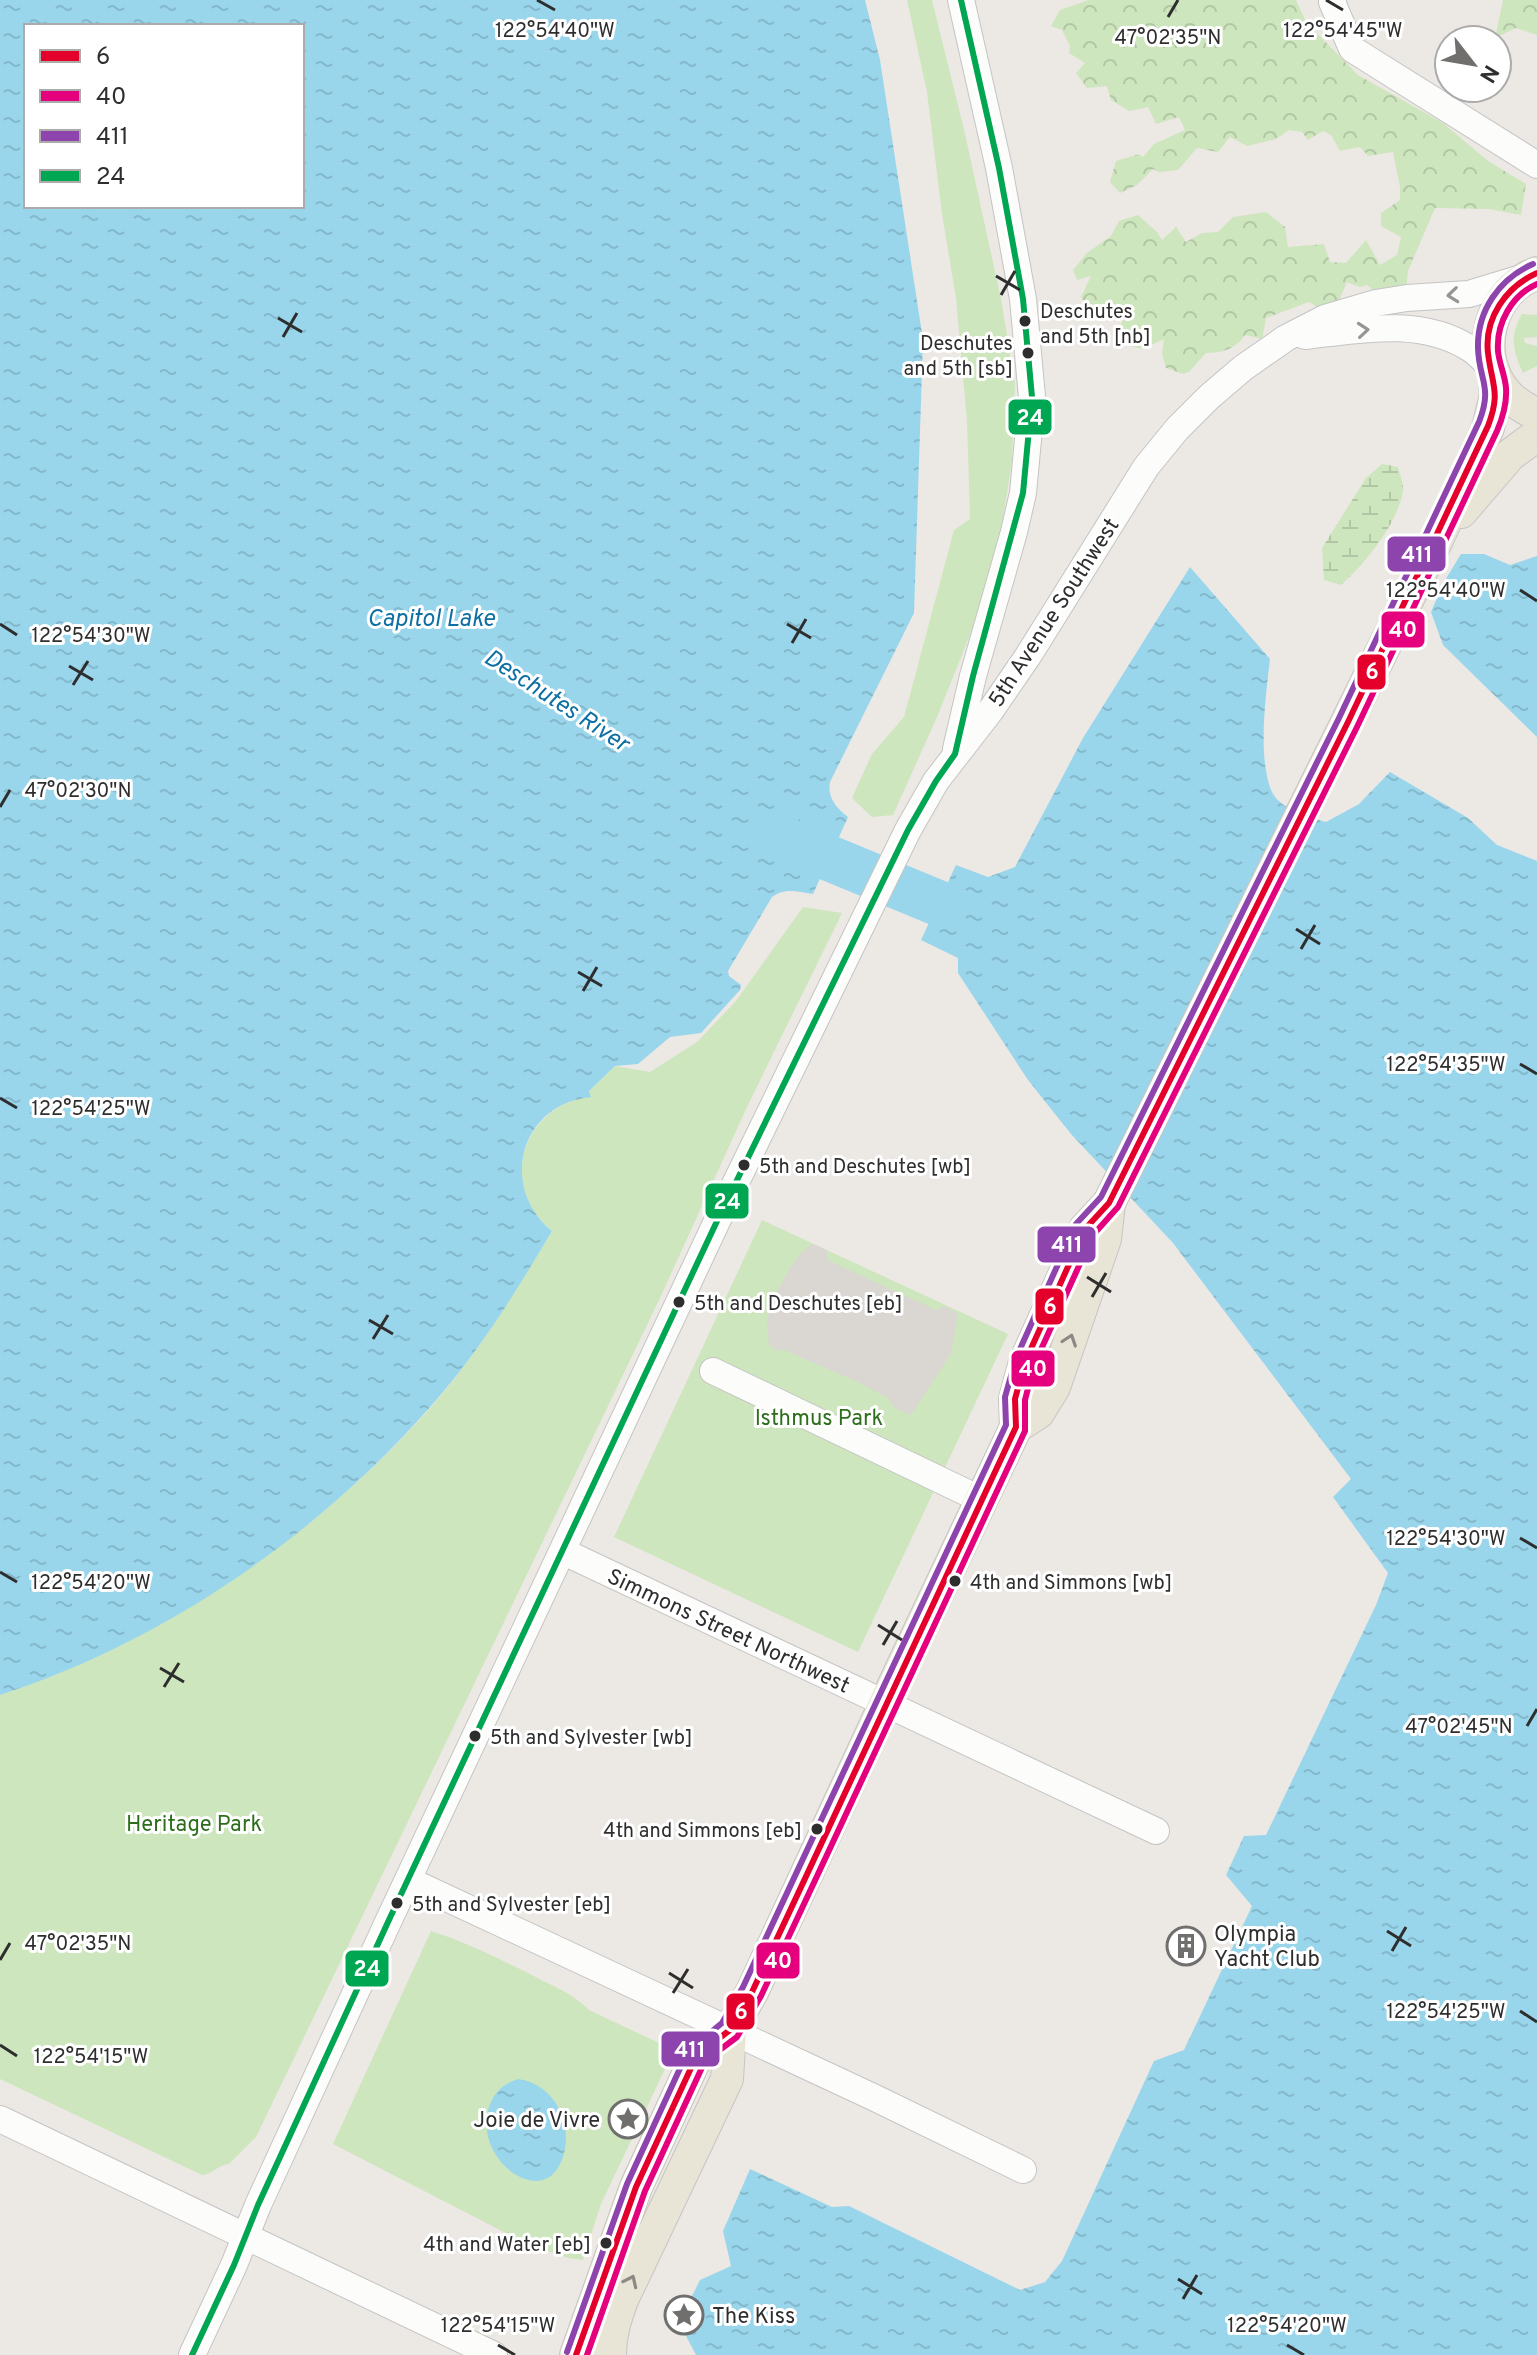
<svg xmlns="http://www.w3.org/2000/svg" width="1537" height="2355" viewBox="0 0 1537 2355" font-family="Overpass,sans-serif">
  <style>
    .green { fill: #cee6be }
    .forest { fill: url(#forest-crowns) }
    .wetland { fill: url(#wetland-marsh) }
    .plaza { fill: #dad6d2 }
    .water { fill: url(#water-ripples); fill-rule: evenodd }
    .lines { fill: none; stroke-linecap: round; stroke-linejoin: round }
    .river { stroke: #99d6ec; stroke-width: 46 }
    .minor-casing { stroke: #c5c4c5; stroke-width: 28 }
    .major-casing { stroke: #c6c5c4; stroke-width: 34 }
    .minor { stroke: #fcfcfb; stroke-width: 26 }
    .major { stroke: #e8e4d6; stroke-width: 32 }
    .bus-1-casing { stroke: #fff; stroke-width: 12 }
    .bus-2-casing { stroke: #fff; stroke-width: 12 }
    .bus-3-casing { stroke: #fff; stroke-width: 12 }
    .bus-4-casing { stroke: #fff; stroke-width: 12 }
    .bus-1 { stroke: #e4002b; stroke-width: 6 }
    .bus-2 { stroke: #e5007d; stroke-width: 6 }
    .bus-3 { stroke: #8e44ad; stroke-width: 6 }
    .bus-4 { stroke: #00a651; stroke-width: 6 }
    .oneway { stroke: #959594 }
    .oneway2 { stroke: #8b8982 }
    .ticks { fill: none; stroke: #2e2e2e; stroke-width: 3 }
    .bus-dot { fill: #2e2e2e; stroke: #fff; stroke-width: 3 }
    .labels { text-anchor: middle; stroke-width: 6; stroke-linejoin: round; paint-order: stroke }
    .bus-label { font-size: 20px; fill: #2e2e2e; stroke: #fff; text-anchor: start }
    .street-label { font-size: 22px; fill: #2e2e2e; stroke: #fff }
    .park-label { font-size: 22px; fill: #2c6e1b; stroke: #fff }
    .poi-label { font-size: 22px; fill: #2e2e2e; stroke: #fff; text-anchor: start }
    .water-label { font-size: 24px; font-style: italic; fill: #0d6fa3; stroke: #fff }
    .ticks-label { font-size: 20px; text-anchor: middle; fill: #2e2e2e; stroke: #fff; stroke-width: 6; stroke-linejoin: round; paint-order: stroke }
    .line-badge { stroke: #fff; stroke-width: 3 }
    .badge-label { font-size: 22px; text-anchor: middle; font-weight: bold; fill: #fff }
  </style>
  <defs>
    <pattern id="forest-crowns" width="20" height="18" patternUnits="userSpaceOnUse" patternTransform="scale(2)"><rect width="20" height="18" fill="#cee6be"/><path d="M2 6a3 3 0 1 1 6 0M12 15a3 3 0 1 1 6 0" fill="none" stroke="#b1c6a4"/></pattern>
    <pattern id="wetland-marsh" width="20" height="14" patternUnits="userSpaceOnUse" patternTransform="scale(2)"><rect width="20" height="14" fill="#cee6be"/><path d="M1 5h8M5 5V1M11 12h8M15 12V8" fill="none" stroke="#b1c6a4"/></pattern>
    <pattern id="water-ripples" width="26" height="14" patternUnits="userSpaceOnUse" patternTransform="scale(2)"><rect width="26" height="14" fill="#99d6ec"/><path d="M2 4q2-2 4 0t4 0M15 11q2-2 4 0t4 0" fill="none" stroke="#84b8cb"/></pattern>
  </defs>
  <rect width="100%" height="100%" fill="#ece8e4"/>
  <g class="green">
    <polygon points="907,0 932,0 965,134 1001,299 1015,384 1012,461 999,545 978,615 937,717 893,815 872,817 852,798 872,754 904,717 954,530 970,519 967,421 956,298 942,214 927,92"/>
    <path d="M1522,314l15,1v22l-13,1 1,5 12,3v20l-14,7c-10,-22 -14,-37 -1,-59z"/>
    <path d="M803,907l39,6 -95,194 -87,191 -404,839 -27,27c-10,0 -17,11 -27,11l-202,-96v-384c165,-55 316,-159 431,-288 47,-54 84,-115 121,-176 -10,-9 -21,-20 -26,-34 -17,-47 16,-95 64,-100l-1,-6 26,-25 35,6 47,-30 39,-41z"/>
    <polygon points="762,1220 1008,1334 858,1652 614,1537"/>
    <path d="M431,1931c35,11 66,27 99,43 20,11 43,19 59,36l85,40 -73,154 -18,56 -15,-2 -43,-15 -192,-99z"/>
  </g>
  <g class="forest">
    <path d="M1089,0h207l10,22 52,53 85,48 45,38 38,23 -5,31 -32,-6 -54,-1 -27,63 -2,20 -24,6 -15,-12 -7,2 -13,-5 -11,25 -12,4 -15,-9 -43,16 -4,21 -17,-4c-9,14 -23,18 -39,18l-17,19 -6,2 -17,-6 -4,-14 2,-15 -21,10 -17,-4 -8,-14 9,-20 -19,7 -19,-7 -8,-14 10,-21 -14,4 -4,-10 14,-17 24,-17 8,-15 19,-6 19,17 5,8 14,-13 10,15 16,-9 16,-1 15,-15 33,-5 19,15 3,20 36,-3 6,18 16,1 20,-23 14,25 17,-10 4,-18 -20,-11v-13l19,-13v-13l-7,-35 -25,4 -8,-9 -20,4 -9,-16 -8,-4 -15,9 -6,-8 -13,-2 -13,9 -29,7 -17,-9 -12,15 -21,-4 -19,22 -19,2 -6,-3 -16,16 -17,8 -10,-11 6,-21 23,-7 4,3 11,-13 31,-14 -6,-13 -23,7 -8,-17 -19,4 -18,-11 -4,-14 -20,2 -11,-15 9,-10 -16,-10 1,-7 -8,-16 -11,-4 9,-16z"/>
    <polygon points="1503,0 1537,0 1537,35 1516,28 1495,38"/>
  </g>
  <path class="wetland" d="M1382,464l16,3c2,8 6,17 5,24 -5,32 -38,73 -62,94l-17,-5 -2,-32 44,-70z"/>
  <polygon class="plaza" points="813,1244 826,1250 829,1261 936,1310 945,1306 958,1314 951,1353 911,1415 895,1408 888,1398 860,1383 782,1349 779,1352 769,1345 767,1325 770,1305 790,1268 802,1252"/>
  <g class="water">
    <path d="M0,0h865l15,60 43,280 -9,273 -84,169c-3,15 6,26 18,35l-35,77c-16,-2 -27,-7 -41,3l-44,74 1,5 12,9 -1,5 -39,43 -31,4 -32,27 -23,2 -26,25 2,6c-71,7 -93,90 -39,134 -36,61 -74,122 -121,175 -114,130 -266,235 -431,289zM302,26v180h-276v-180z"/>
    <polygon points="1461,554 1484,554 1510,565 1537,556 1537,737 1443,645 1431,612 1444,582"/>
    <path d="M1190,567l80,92c-4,35 -13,100 2,133 8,17 37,25 54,30l33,-18 31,-32 78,46 29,27 40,16v1494h-841l-11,-21 2,-28 13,-26 31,-14 -8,-35 27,-62 82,38 17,-1 171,84 25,-8 17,-21 92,-200 30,-11 68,-144 -26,-31 18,-39 22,-1 110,-230 12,-32 -55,-76 18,-18 -178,-236 -102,-109 -43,-54 -70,-107v-15l-37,-18 35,-75 32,12 27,-10 68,-129z"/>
    <path d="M518,2079c32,4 53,37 47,69 -12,70 -94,15 -76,-41 5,-15 14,-23 29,-28z"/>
  </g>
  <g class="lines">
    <polyline class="river" points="773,835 938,903"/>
    <defs>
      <g id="minor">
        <polyline points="1333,0 1332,2 1352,49 1537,165"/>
        <path d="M1305,336c55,-6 114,-19 164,12 9,5 16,14 23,21"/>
        <polyline points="956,749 973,676 1014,532 1023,493 1032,397 1023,299 999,168 961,0"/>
        <polyline points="713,1371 982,1500"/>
        <polyline points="564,1552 1156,1831"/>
        <polyline points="408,1880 873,2097 1023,2170"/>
        <polyline points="0,2119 494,2355"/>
        <polyline points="192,2355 234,2265 258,2205 388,1922 718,1219 908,830 936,781 991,710 1028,656 1146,467 1177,429 1209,397 1243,368 1286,338 1325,318 1376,303 1407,298 1469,294 1525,277"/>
      </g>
      <g id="major">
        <path d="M1537,273c-48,17 -64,82 -31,120 9,10 19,16 31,21"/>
        <polyline points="1461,512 1510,455 1537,435"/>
        <polyline points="1016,1427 1038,1413 1054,1387 1105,1239 1109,1203"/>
        <polyline points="576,2355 636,2187 697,2055 730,2030 752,1992 899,1674 1016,1427 1015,1399 1025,1362 1085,1229 1109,1203 1436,542 1488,428 1496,395 1494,373"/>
        <path d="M610,2355c0,-20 5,-36 12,-55l105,-221 3,-49"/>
      </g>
    </defs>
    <use href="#minor" class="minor-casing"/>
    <use href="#major" class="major-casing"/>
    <use href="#minor" class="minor"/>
    <use href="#major" class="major"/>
    <defs>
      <path id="bus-1" d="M576,2355l60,-168 61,-132 33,-25 22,-38 264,-565 -1,-28 10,-37 60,-133 24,-26 239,-481 140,-296c13,-34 4,-40 0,-73 -4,-35 18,-66 49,-80"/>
      <path id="bus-2" d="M587,2355l58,-164 60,-130 32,-24 24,-41 264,-565v-31l9,-35 59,-130 25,-28 239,-480 140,-296c6,-14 10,-29 9,-43 -1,-13 -7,-25 -8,-37 -2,-28 14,-56 39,-67"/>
      <path id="bus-3" d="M567,2352l60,-168 61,-133 34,-28 21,-36 263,-562 -1,-28 11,-39 60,-134 25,-27 238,-479 140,-296c14,-36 0,-41 -1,-74 -1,-37 21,-69 55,-84"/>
      <polyline id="bus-4" points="192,2355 234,2265 258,2205 388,1922 718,1219 908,830 936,781 955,754 973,676 1023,493 1032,397 1023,299 999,168 961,0"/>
    </defs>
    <use href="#bus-1" class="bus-1-casing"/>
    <use href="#bus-2" class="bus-2-casing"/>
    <use href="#bus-3" class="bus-3-casing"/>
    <use href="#bus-4" class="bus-4-casing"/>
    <use href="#bus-1" class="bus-1"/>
    <use href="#bus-2" class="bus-2"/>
    <use href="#bus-3" class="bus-3"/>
    <use href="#bus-4" class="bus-4"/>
  </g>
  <defs><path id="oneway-chevron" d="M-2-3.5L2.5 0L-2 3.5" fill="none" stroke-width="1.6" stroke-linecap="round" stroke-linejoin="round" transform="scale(2)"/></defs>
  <g class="oneway">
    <use href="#oneway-chevron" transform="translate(1453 295) rotate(174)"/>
    <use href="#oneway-chevron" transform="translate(1363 330) rotate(-5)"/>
  </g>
  <g class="oneway2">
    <use href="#oneway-chevron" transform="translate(1070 1340) rotate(-71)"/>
    <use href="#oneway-chevron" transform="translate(631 2281) rotate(-65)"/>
  </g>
  <path class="ticks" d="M537,0l18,10M1326,0l17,10M1168,17l10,-17M996,276l24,14M1001,295l14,-24M278,318l24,14M283,337l14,-24M1520,590l17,11M0,624l17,11M787,624l24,14M792,643l14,-24M69,666l24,14M73,685l15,-24M0,807l10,-17M1296,929l24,15M1301,949l14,-24M578,972l24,14M583,991l14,-24M1520,1064l17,10M0,1098l17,10M1087,1277l24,15M1092,1297l14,-24M369,1320l24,14M373,1339l15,-24M1520,1538l17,10M0,1572l17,10M878,1625l24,15M883,1645l14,-24M160,1668l24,14M164,1687l15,-24M1527,1726l10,-17M1387,1931l24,15M1392,1951l14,-24M0,1960l10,-17M669,1973l24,15M673,1993l15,-24M1520,2011l17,11M0,2045l17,11M1178,2279l24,15M1183,2299l14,-24M498,2345l17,10M1287,2345l17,10"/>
  <defs>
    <symbol id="building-ring" viewBox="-11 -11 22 22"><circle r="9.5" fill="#fff" stroke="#706f6e" stroke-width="1.5"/><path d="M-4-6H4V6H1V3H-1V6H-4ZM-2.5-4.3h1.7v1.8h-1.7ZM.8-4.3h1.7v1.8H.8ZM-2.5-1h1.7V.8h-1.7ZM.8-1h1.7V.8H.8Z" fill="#706f6e"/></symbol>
    <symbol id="sight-ring" viewBox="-11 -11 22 22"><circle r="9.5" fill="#fff" stroke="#706f6e" stroke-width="1.5"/><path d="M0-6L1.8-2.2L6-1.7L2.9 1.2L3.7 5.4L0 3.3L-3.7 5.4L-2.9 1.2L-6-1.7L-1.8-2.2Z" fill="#706f6e"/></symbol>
  </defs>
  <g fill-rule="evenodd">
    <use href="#building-ring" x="1164" y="1924" width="44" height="44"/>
    <use href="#sight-ring" x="606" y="2097" width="44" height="44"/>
    <use href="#sight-ring" x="662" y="2293" width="44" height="44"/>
  </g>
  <g class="bus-dot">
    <circle cx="1025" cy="321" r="7"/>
    <circle cx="1028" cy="353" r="7"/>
    <circle cx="744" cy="1165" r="7"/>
    <circle cx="679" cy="1302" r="7"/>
    <circle cx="955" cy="1581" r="7"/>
    <circle cx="475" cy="1736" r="7"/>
    <circle cx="817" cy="1829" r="7"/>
    <circle cx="397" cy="1903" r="7"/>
    <circle cx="606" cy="2243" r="7"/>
  </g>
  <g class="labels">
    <g class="bus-label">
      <text x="1040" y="318">Deschutes<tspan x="1040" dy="25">and 5th [nb]</tspan></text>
      <text x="1013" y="350" text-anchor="end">Deschutes<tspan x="1013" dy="25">and 5th [sb]</tspan></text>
      <text x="759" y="1173">5th and Deschutes [wb]</text>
      <text x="694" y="1310">5th and Deschutes [eb]</text>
      <text x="970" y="1589">4th and Simmons [wb]</text>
      <text x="490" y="1744">5th and Sylvester [wb]</text>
      <text x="802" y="1837" text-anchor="end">4th and Simmons [eb]</text>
      <text x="412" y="1911">5th and Sylvester [eb]</text>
      <text x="591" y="2251" text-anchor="end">4th and Water [eb]</text>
    </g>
    <g class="street-label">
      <text transform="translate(1053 612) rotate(-57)" y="8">5th Avenue Southwest</text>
      <text transform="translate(729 1630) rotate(25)" y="8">Simmons Street Northwest</text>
    </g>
    <g class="park-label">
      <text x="819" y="1425">Isthmus Park</text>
      <text x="194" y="1831">Heritage Park</text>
    </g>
    <g class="poi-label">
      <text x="1214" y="1941">Olympia<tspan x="1214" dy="25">Yacht Club</tspan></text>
      <text x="600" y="2127" text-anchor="end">Joie de Vivre</text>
      <text x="712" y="2323">The Kiss</text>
    </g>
    <g class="water-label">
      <text x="431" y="626">Capitol Lake</text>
      <text transform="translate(557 700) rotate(33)" y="8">Deschutes River</text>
    </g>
  </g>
  <g class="ticks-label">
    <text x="555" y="37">122°54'40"W</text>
    <text x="1343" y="37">122°54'45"W</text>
    <text x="1168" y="44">47°02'35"N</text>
    <text x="1446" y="597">122°54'40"W</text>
    <text x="91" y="642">122°54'30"W</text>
    <text x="78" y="797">47°02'30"N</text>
    <text x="1446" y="1071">122°54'35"W</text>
    <text x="91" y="1115">122°54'25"W</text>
    <text x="1446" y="1545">122°54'30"W</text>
    <text x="91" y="1589">122°54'20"W</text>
    <text x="1459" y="1733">47°02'45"N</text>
    <text x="78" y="1950">47°02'35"N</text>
    <text x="1446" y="2018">122°54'25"W</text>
    <text x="91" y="2063">122°54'15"W</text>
    <text x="498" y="2332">122°54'15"W</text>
    <text x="1287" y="2332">122°54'20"W</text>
  </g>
  <g class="line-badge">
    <rect x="1007" y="398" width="46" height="38" rx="8" fill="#00a651"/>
    <rect x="1386" y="535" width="61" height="38" rx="8" fill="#8e44ad"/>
    <rect x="1380" y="610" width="46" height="39" rx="8" fill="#e5007d"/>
    <rect x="1356" y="653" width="31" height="38" rx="8" fill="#e4002b"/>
    <rect x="704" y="1182" width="46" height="38" rx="8" fill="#00a651"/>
    <rect x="1036" y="1225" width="61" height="39" rx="8" fill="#8e44ad"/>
    <rect x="1034" y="1287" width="31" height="39" rx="8" fill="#e4002b"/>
    <rect x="1010" y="1349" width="46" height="39" rx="8" fill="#e5007d"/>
    <rect x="755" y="1941" width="46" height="39" rx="8" fill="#e5007d"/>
    <rect x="344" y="1949" width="46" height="39" rx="8" fill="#00a651"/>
    <rect x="725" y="1992" width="31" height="39" rx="8" fill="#e4002b"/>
    <rect x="660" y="2030" width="61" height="38" rx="8" fill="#8e44ad"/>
  </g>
  <g class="badge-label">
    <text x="1030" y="425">24</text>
    <text x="1417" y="562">411</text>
    <text x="1403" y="637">40</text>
    <text x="1372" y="679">6</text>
    <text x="727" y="1209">24</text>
    <text x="1067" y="1252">411</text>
    <text x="1050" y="1314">6</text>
    <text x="1033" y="1376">40</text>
    <text x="778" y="1968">40</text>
    <text x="367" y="1976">24</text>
    <text x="741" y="2019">6</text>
    <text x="690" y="2057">411</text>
  </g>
  <rect x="24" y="24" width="280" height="184" fill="#ffffff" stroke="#ababab" stroke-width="2"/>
  <rect x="40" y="50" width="40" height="12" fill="#e4002b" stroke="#ababab" stroke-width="2"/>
  <text x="96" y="64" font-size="24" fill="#2e2e2e">6</text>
  <rect x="40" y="90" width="40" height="12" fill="#e5007d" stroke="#ababab" stroke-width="2"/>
  <text x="96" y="104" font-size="24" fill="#2e2e2e">40</text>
  <rect x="40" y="130" width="40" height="12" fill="#8e44ad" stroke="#ababab" stroke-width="2"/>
  <text x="96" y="144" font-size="24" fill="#2e2e2e">411</text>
  <rect x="40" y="170" width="40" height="12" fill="#00a651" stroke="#ababab" stroke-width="2"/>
  <text x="96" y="184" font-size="24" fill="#2e2e2e">24</text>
  <g transform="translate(1473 64) rotate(121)"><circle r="38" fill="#ffffff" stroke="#ababab" stroke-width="2"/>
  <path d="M0-6L14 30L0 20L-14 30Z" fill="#706f6e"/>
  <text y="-12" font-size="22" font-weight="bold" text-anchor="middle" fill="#2e2e2e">N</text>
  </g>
</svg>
